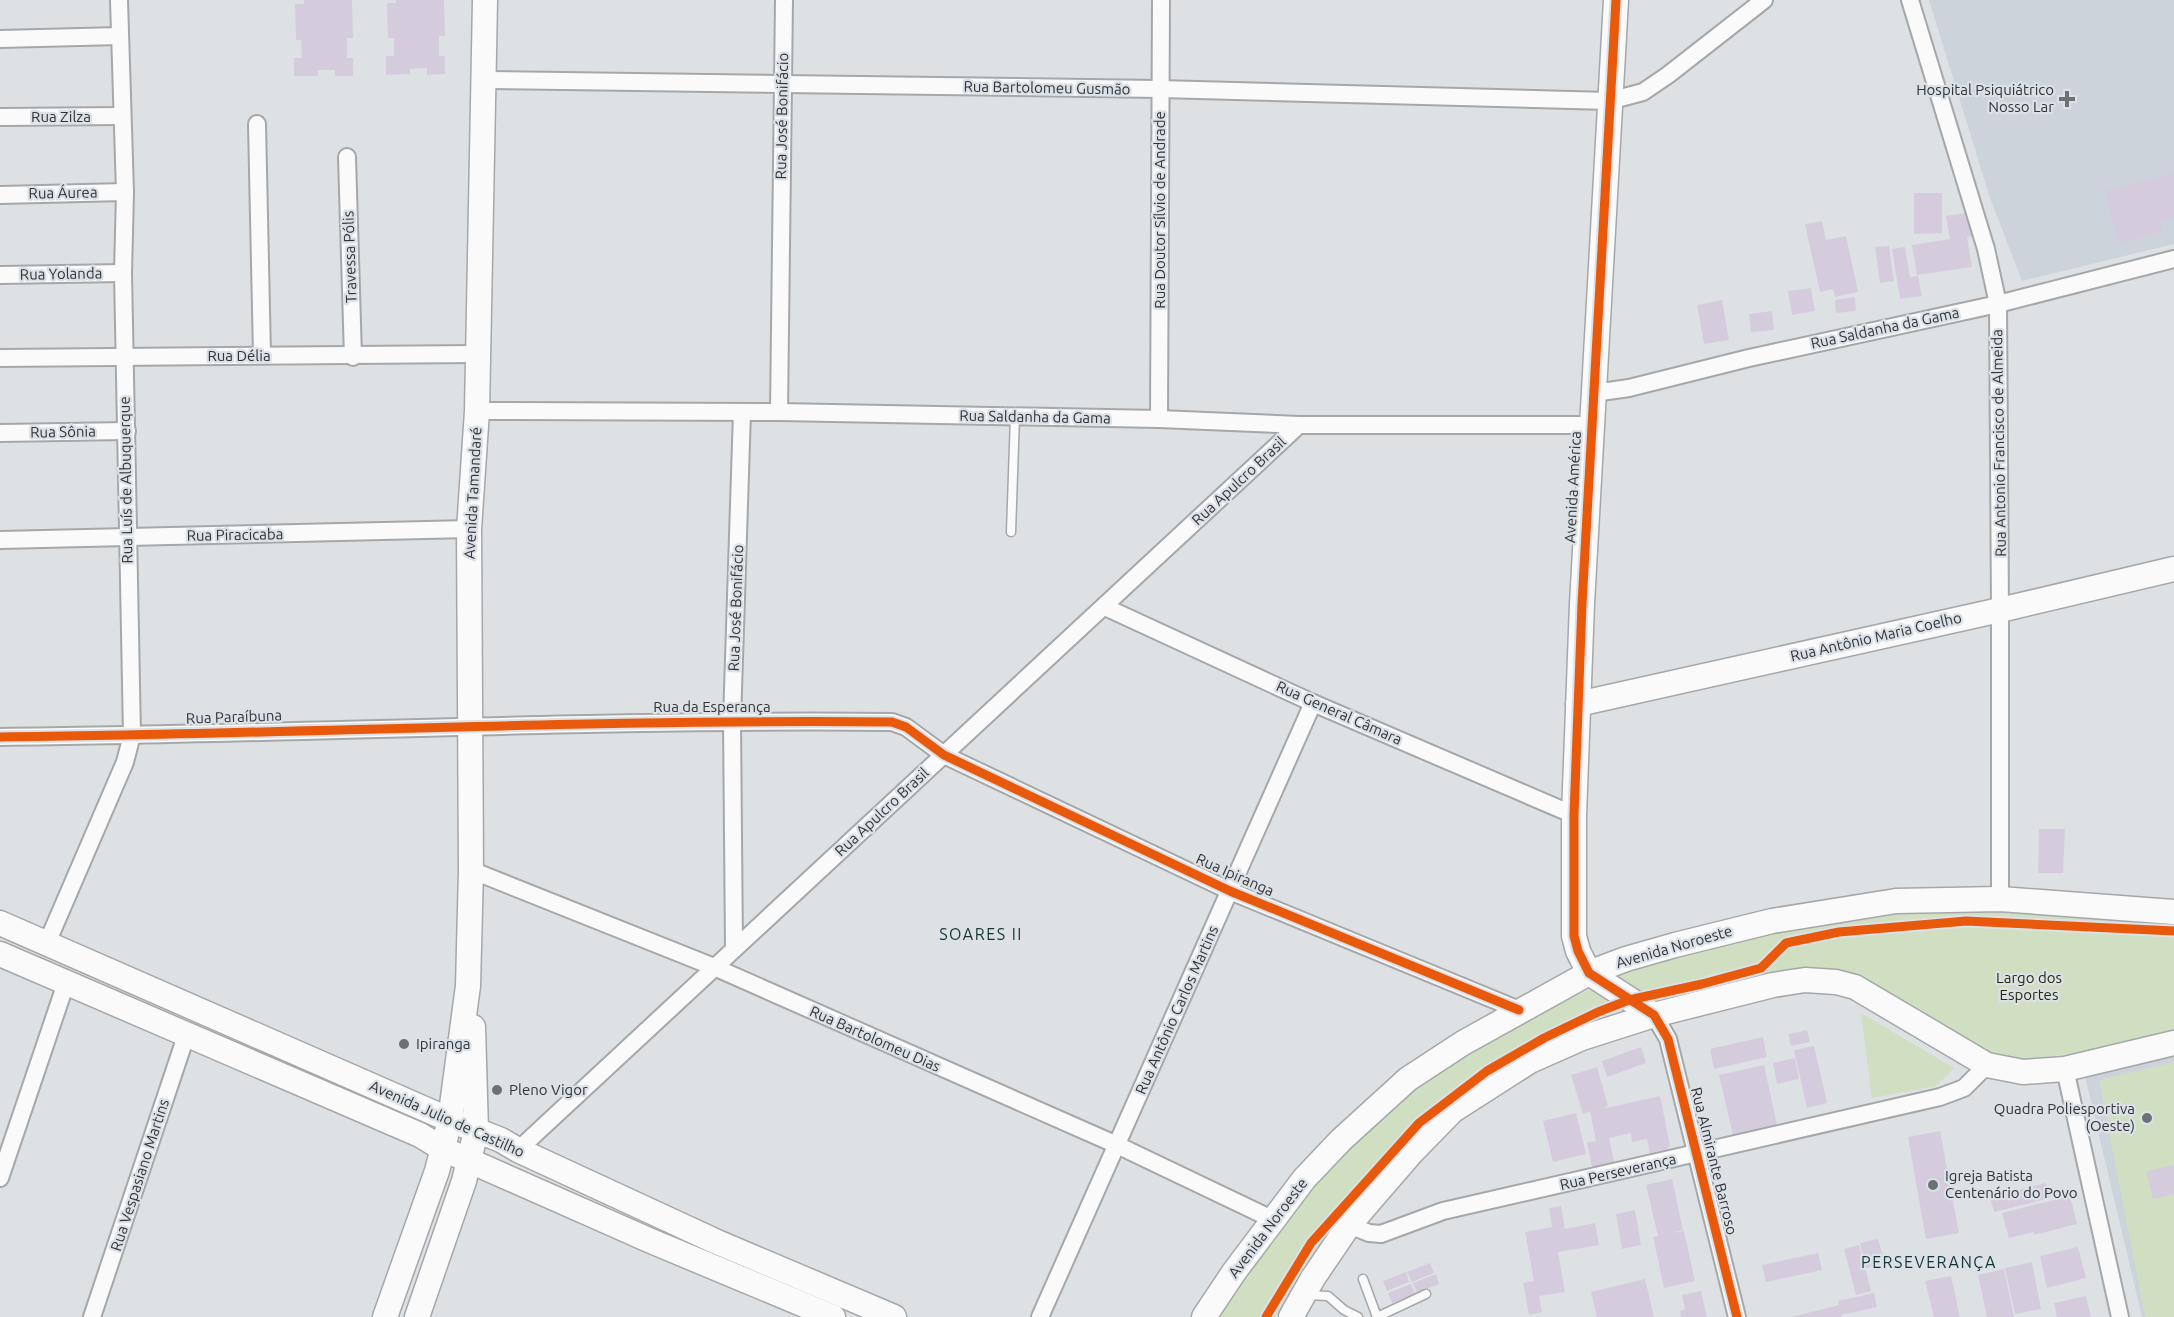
<svg xmlns="http://www.w3.org/2000/svg" width="2174" height="1317" viewBox="0 0 2174 1317" font-family="Ubuntu,sans-serif">
  <style>
    .built { fill: #ccd3db }
    .green { fill: #d0dec2 }
    .building { fill: #d4ccdd }
    .lines { fill: none; stroke-linecap: round; stroke-linejoin: round }
    .lane-casing { stroke: #a5a7a9; stroke-width: 11 }
    .street-casing { stroke: #a5a7a9; stroke-width: 20 }
    .secondary-casing { stroke: #a5a7a9; stroke-width: 27 }
    .lane { stroke: #fafafb; stroke-width: 8 }
    .street { stroke: #fafafb; stroke-width: 16 }
    .secondary { stroke: #fafafb; stroke-width: 24 }
    .cycleway-casing { stroke: #dbe1e7; stroke-width: 13 }
    .cycleway { stroke: #e8590c; stroke-width: 9 }
    .poi-dot { fill: #6e7173; stroke: #dbe1e7; stroke-width: 2 }
    .labels { text-anchor: middle; stroke-width: 4.5; stroke-linejoin: round; paint-order: stroke }
    .street-label { font-size: 15px; fill: #323436; stroke: #dbe1e7 }
    .poi-label { font-size: 15px; fill: #323436; stroke: #dbe1e7; text-anchor: start }
    .park-label { font-size: 15px; fill: #212e08; stroke: #dbe1e7 }
    .neighbourhood-label { font-size: 16px; letter-spacing: 1.5px; fill: #143531; stroke: #dbe1e7 }
  </style>
  <rect width="100%" height="100%" fill="#dee1e4"/>
  <g class="built">
    <polygon points="1929,0 2174,0 2174,244 2022,281 1990,198"/>
    <polygon points="2174,1055 2174,1317 2142,1317 2085,1076"/>
  </g>
  <g class="green">
    <polygon points="2007,912 2174,925 2174,1031 2077,1053 2023,1059 1987,1052 1807,970 1766,973 1645,1000 1604,1013 1523,1055 1336,1223 1306,1267 1276,1317 1216,1317 1279,1224 1344,1153 1413,1089 1528,1017 1638,969 1776,930 1830,921 1896,914"/>
    <polygon points="1861,1013 1954,1068 1936,1086 1872,1098"/>
    <polygon points="2174,1062 2174,1165 2147,1172 2153,1199 2174,1194 2174,1317 2145,1317 2099,1080"/>
  </g>
  <g class="building">
    <polygon points="304,0 352,0 353,38 347,38 347,58 353,58 353,76 335,76 335,70 318,70 318,76 294,76 294,58 302,58 301,40 296,40 295,4 304,4"/>
    <polygon points="396,0 444,0 445,36 439,36 439,56 445,56 445,74 427,75 427,68 410,69 410,74 386,75 386,56 394,56 394,38 388,38 387,3 396,3"/>
    <polygon points="2174,173 2174,218 2161,222 2163,231 2118,244 2104,191"/>
    <polygon points="1914,193 1942,193 1942,233 1914,234"/>
    <polygon points="1971,212 1975,236 1967,237 1972,267 1917,275 1912,245 1950,239 1946,216"/>
    <polygon points="1822,221 1826,240 1846,236 1858,292 1835,297 1833,289 1820,292 1805,224"/>
    <polygon points="1889,246 1894,281 1880,283 1875,247"/>
    <polygon points="1905,247 1910,277 1918,276 1922,296 1900,299 1892,249"/>
    <polygon points="1811,288 1815,311 1792,315 1788,291"/>
    <polygon points="1855,297 1856,311 1836,313 1835,300"/>
    <polygon points="1722,300 1729,340 1704,344 1697,305"/>
    <polygon points="1772,311 1774,330 1751,332 1749,314"/>
    <polygon points="2039,829 2065,829 2063,873 2038,873"/>
    <polygon points="1807,1030 1810,1042 1791,1046 1788,1034"/>
    <polygon points="1763,1037 1767,1057 1714,1069 1710,1049"/>
    <polygon points="1814,1046 1827,1103 1807,1108 1794,1050"/>
    <polygon points="1641,1047 1646,1063 1607,1077 1602,1061"/>
    <polygon points="1795,1058 1799,1079 1777,1084 1773,1063"/>
    <polygon points="1764,1065 1777,1125 1733,1135 1719,1075"/>
    <polygon points="1597,1067 1608,1106 1602,1109 1660,1096 1670,1145 1667,1149 1650,1153 1647,1139 1632,1142 1631,1133 1609,1138 1614,1162 1592,1167 1587,1142 1596,1141 1590,1111 1583,1114 1571,1075"/>
    <polygon points="1576,1113 1586,1154 1553,1162 1543,1121"/>
    <polygon points="1940,1131 1959,1233 1926,1239 1908,1137"/>
    <polygon points="2174,1165 2174,1194 2153,1199 2146,1171"/>
    <polygon points="1672,1179 1683,1230 1671,1233 1684,1231 1695,1281 1664,1288 1653,1237 1658,1236 1646,1185"/>
    <polygon points="2046,1183 2050,1198 1994,1212 1990,1197"/>
    <polygon points="2070,1196 2077,1224 2034,1235 2034,1232 2009,1238 2002,1213"/>
    <polygon points="1561,1206 1565,1229 1595,1223 1599,1245 1558,1252 1565,1292 1539,1296 1542,1312 1529,1315 1523,1283 1534,1281 1525,1232 1552,1227 1549,1208"/>
    <polygon points="1635,1210 1641,1245 1622,1249 1616,1214"/>
    <polygon points="1878,1239 1885,1263 1866,1268 1860,1243"/>
    <polygon points="1859,1245 1871,1291 1856,1295 1844,1249"/>
    <polygon points="2078,1247 2086,1278 2047,1288 2040,1256"/>
    <polygon points="1818,1253 1822,1270 1766,1282 1762,1265"/>
    <polygon points="2032,1262 2041,1309 2015,1314 2005,1268"/>
    <polygon points="1430,1263 1434,1273 1412,1282 1407,1272"/>
    <polygon points="2004,1269 2014,1317 1987,1317 1978,1275"/>
    <polygon points="1406,1272 1409,1282 1387,1291 1383,1281"/>
    <polygon points="1436,1274 1439,1284 1417,1293 1413,1283"/>
    <polygon points="1951,1276 1960,1317 1934,1317 1925,1281"/>
    <polygon points="1645,1279 1654,1317 1597,1317 1591,1292"/>
    <polygon points="1411,1284 1415,1294 1392,1303 1388,1293"/>
    <polygon points="1701,1291 1707,1317 1681,1317 1680,1311 1685,1309 1682,1295"/>
    <polygon points="1874,1293 1877,1307 1841,1315 1841,1317 1791,1317 1839,1305 1838,1301"/>
    <polygon points="2086,1296 2091,1317 2057,1317 2054,1303"/>
  </g>
  <g class="lines">
    <defs>
      <g id="lane">
        <polyline points="1011,532 1015,416"/>
        <polyline points="1363,1279 1377,1317"/>
        <polyline points="1307,1295 1328,1296 1344,1310 1358,1317"/>
        <polyline points="1377,1317 1426,1294"/>
      </g>
      <g id="street">
        <polyline points="1910,0 1986,249 1998,304 2000,610 2000,899"/>
        <polyline points="0,39 120,36"/>
        <polyline points="484,80 1160,89 1609,101 1643,92 1668,75 1764,0"/>
        <polyline points="0,117 121,116"/>
        <polyline points="257,124 262,355"/>
        <polyline points="347,157 353,357"/>
        <polyline points="0,195 125,192"/>
        <polyline points="0,275 123,273"/>
        <polyline points="0,358 478,354"/>
        <polyline points="1594,393 1629,388 1749,358 1998,304 2174,259"/>
        <polyline points="477,411 779,412 1159,419 1299,425 1592,425"/>
        <polyline points="779,412 784,0"/>
        <polyline points="1159,419 1161,0"/>
        <polyline points="0,433 127,431"/>
        <polyline points="0,540 469,529"/>
        <polyline points="1105,607 1313,703 1574,815"/>
        <path d="M0,737c298,-3 595,-18 892,-15l14,5 38,28 286,136 289,119"/>
        <polyline points="471,870 714,967 1117,1145 1274,1220"/>
        <polyline points="47,943 125,762 132,735 123,273 125,192 119,0"/>
        <polyline points="734,948 732,721 742,412"/>
        <polyline points="1654,1015 1668,1039 1737,1317"/>
        <polyline points="2065,1069 2120,1317"/>
        <polyline points="518,1150 1299,425"/>
        <polyline points="0,1178 66,983"/>
        <polyline points="1349,1225 1369,1233 1381,1234 1443,1211 1940,1097 1964,1088 1987,1065"/>
        <polyline points="92,1317 187,1033"/>
        <polyline points="1040,1317 1313,703"/>
      </g>
      <g id="secondary">
        <polyline points="1616,0 1582,604 1574,815 1574,936 1578,951 1589,973 1654,1015"/>
        <polyline points="1578,704 2000,610 2174,569"/>
        <polyline points="0,923 450,1120 501,1140 518,1150 717,1242 894,1317"/>
        <polyline points="0,954 420,1135 443,1149 651,1241 833,1317"/>
        <polyline points="385,1317 437,1171 450,1120 468,986 471,870 469,529 477,411 485,0"/>
        <polyline points="417,1317 464,1181 476,1131 473,1027"/>
        <polyline points="1204,1317 1234,1272 1304,1179 1341,1140 1408,1079 1463,1043 1589,973 1626,959 1675,945 1772,921 1896,901 2000,899 2174,912"/>
        <polyline points="1291,1317 1313,1278 1349,1225 1413,1151 1452,1111 1530,1061 1582,1038 1654,1015 1773,985 1805,980 1836,982 1855,987 1987,1065 2023,1072 2065,1069 2174,1043"/>
      </g>
    </defs>
    <use href="#lane" class="lane-casing"/>
    <use href="#street" class="street-casing"/>
    <use href="#secondary" class="secondary-casing"/>
    <use href="#lane" class="lane"/>
    <use href="#street" class="street"/>
    <use href="#secondary" class="secondary"/>
    <defs>
      <g id="cycleway">
        <polyline points="1616,0 1582,604 1574,815 1574,936 1578,951 1589,973 1654,1015 1668,1039 1737,1317"/>
        <path d="M0,737c298,-3 595,-18 892,-15l14,5 38,28 286,136 289,119"/>
        <polyline points="1266,1317 1311,1243 1419,1123 1487,1071 1544,1038 1598,1012 1629,1000 1702,984 1761,968 1786,943 1839,932 1966,921 2174,931"/>
      </g>
    </defs>
    <use href="#cycleway" class="cycleway-casing"/>
    <use href="#cycleway" class="cycleway"/>
  </g>
  <g class="poi-dot">
    <path d="M2064 90h6v6h6v6h-6v6h-6v-6h-6v-6h6z"/>
    <circle cx="404" cy="1044" r="6"/>
    <circle cx="497" cy="1090" r="6"/>
    <circle cx="2147" cy="1118" r="6"/>
    <circle cx="1933" cy="1185" r="6"/>
  </g>
  <g class="labels">
    <g class="street-label">
      <text transform="translate(1047 88) rotate(1)" y="5">Rua Bartolomeu Gusmão</text>
      <text transform="translate(782 116) rotate(-89)" y="5">Rua José Bonifácio</text>
      <text x="61" y="122">Rua Zilza</text>
      <text transform="translate(63 193) rotate(-1)" y="5">Rua Áurea</text>
      <text transform="translate(1160 210) rotate(-90)" y="5">Rua Doutor Sílvio de Andrade</text>
      <text transform="translate(350 257) rotate(-92)" y="5">Travessa Pólis</text>
      <text transform="translate(61 274) rotate(-1)" y="5">Rua Yolanda</text>
      <text transform="translate(1885 328) rotate(-12)" y="5">Rua Saldanha da Gama</text>
      <text x="239" y="361">Rua Délia</text>
      <text transform="translate(1035 417) rotate(1)" y="5">Rua Saldanha da Gama</text>
      <text transform="translate(63 432) rotate(-1)" y="5">Rua Sônia</text>
      <text transform="translate(1999 443) rotate(-91)" y="5">Rua Antonio Francisco de Almeida</text>
      <text transform="translate(126 480) rotate(-91)" y="5">Rua Luís de Albuquerque</text>
      <text transform="translate(1239 481) rotate(-43)" y="5">Rua Apulcro Brasil</text>
      <text transform="translate(1573 487) rotate(-87)" y="5">Avenida América</text>
      <text transform="translate(473 493) rotate(-87)" y="5">Avenida Tamandaré</text>
      <text transform="translate(235 535) rotate(-1)" y="5">Rua Piracicaba</text>
      <text transform="translate(736 608) rotate(-88)" y="5">Rua José Bonifácio</text>
      <text transform="translate(1876 637) rotate(-13)" y="5">Rua Antônio Maria Coelho</text>
      <text x="712" y="712">Rua da Esperança</text>
      <text transform="translate(1339 713) rotate(24)" y="5">Rua General Câmara</text>
      <text transform="translate(234 717) rotate(-2)" y="5">Rua Paraíbuna</text>
      <text transform="translate(882 812) rotate(-43)" y="5">Rua Apulcro Brasil</text>
      <text transform="translate(1235 875) rotate(24)" y="5">Rua Ipiranga</text>
      <text transform="translate(1674 947) rotate(-16)" y="5">Avenida Noroeste</text>
      <text transform="translate(1177 1010) rotate(-66)" y="5">Rua Antônio Carlos Martins</text>
      <text transform="translate(875 1039) rotate(24)" y="5">Rua Bartolomeu Dias</text>
      <text transform="translate(447 1119) rotate(24)" y="5">Avenida Julio de Castilho</text>
      <text transform="translate(1714 1161) rotate(76)" y="5">Rua Almirante Barroso</text>
      <text transform="translate(1618 1172) rotate(-13)" y="5">Rua Perseverança</text>
      <text transform="translate(140 1175) rotate(-72)" y="5">Rua Vespasiano Martins</text>
      <text transform="translate(1268 1228) rotate(-53)" y="5">Avenida Noroeste</text>
    </g>
    <g class="poi-label">
      <text x="2054" y="95" text-anchor="end">Hospital Psiquiátrico<tspan x="2054" dy="17">Nosso Lar</tspan></text>
      <text x="416" y="1049">Ipiranga</text>
      <text x="509" y="1095">Pleno Vigor</text>
      <text x="2135" y="1114" text-anchor="end">Quadra Poliesportiva<tspan x="2135" dy="17">(Oeste)</tspan></text>
      <text x="1945" y="1181">Igreja Batista<tspan x="1945" dy="17">Centenário do Povo</tspan></text>
    </g>
    <g class="park-label">
      <text x="2029" y="983">Largo dos<tspan x="2029" dy="17">Esportes</tspan></text>
    </g>
    <g class="neighbourhood-label">
      <text x="981" y="940">SOARES II</text>
      <text x="1929" y="1268">PERSEVERANÇA</text>
    </g>
  </g>
</svg>
